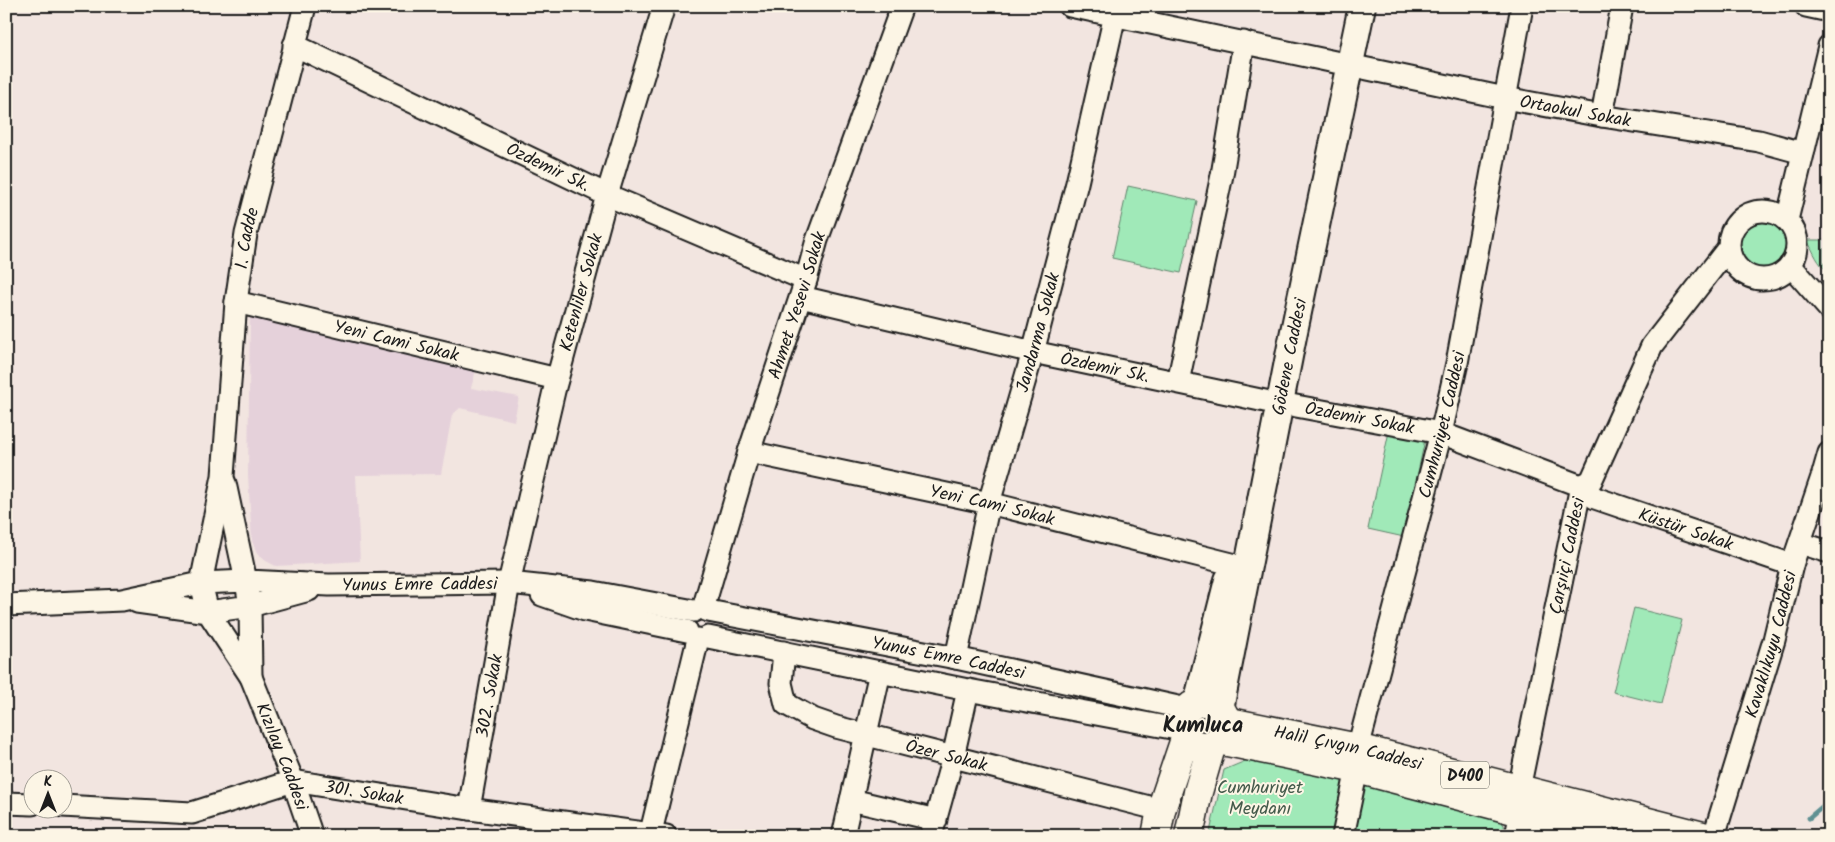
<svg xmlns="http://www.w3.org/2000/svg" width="1835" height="842" viewBox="0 0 1835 842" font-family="Kalam,sans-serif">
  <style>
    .built { fill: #e5d1da }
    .green { fill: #a0e9b8; stroke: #5e826a }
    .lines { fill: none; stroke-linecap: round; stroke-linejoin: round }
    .stream { stroke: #5f9092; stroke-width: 5 }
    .minor-casing { stroke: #1c1c1c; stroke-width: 25 }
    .major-casing { stroke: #1c1c1c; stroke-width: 30 }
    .highway-casing { stroke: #1c1c1c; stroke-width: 31 }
    .minor { stroke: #fcf5e5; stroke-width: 21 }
    .major { stroke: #fcf5e5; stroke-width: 26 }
    .highway { stroke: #fcf5e5; stroke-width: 28 }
    .labels { text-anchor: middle; stroke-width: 4; stroke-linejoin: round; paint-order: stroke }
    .shield { fill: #fcf5e5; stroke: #5f5d58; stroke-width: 1 }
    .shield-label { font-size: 16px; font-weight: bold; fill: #1c1c1c }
    .street-label { font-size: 18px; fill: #1c1c1c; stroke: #fcf5e5 }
    .park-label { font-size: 18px; fill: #445a4b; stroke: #fcf5e5 }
    .district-label { font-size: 22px; font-weight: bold; fill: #1c1c1c; stroke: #fcf5e5 }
  </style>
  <rect width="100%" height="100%" fill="#f2e5e0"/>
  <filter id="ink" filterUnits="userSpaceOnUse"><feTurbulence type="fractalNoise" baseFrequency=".02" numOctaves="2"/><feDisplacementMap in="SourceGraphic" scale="10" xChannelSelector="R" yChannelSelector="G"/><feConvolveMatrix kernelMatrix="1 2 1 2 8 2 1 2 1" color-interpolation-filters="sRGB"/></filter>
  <g filter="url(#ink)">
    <polygon class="built" points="250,313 476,370 471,388 519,397 514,421 460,408 452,415 441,474 356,475 360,561 276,566 266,561 257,553 252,541 248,475"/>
    <g class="green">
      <polygon points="1128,186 1197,201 1181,273 1112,258"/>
      <circle cx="1762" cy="246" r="24"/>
      <path d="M1807,240h16v24l6,1v7c-12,-8 -15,-20 -22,-32z"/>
      <polygon points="1390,427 1426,435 1404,537 1368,529"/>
      <polygon points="1634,608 1682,620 1661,704 1613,692"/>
      <polygon points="1257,756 1495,812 1504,825 1505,836 1226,836 1210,832 1224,770"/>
    </g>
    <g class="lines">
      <polyline class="stream" points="1809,818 1829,801"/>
      <defs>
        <g id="minor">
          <polyline points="1070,6 1335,62"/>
          <polyline points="1806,6 1829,11"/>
          <path id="s1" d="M294,45l313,150 199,85"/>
          <path id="s2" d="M1349,65l156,33 97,18 157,25 44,12"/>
          <polyline points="1602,116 1622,6"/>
          <circle cx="1763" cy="245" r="34"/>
          <polyline points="1787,220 1829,46"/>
          <polyline points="1790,265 1829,309"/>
          <path id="s3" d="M801,297l232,55 232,49"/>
          <path id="s4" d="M236,302l321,77"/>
          <polyline points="1178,382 1222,175 1244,42"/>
          <path id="s5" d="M1280,403l161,30 140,53 14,12 197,67"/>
          <path id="s6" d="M749,452l240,51 243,61"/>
          <path id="s7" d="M225,483l21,98 83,4 180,-2 84,9 101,19"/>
          <polyline points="1581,486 1591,481 1652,346 1729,247"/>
          <polyline points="1800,543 1829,552"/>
          <polyline points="542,595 585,610 687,631"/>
          <path id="s8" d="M137,602l71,10 43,65 42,104 19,55"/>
          <path id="s9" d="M6,605l116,-5 79,-17 45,-2 4,25 -42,6 -7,-29 22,-107 13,-174 10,-68 59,-228"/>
          <path id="s10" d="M703,609l46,-157 57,-172 11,-40 85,-234"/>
          <path id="s11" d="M708,611l248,47 231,51"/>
          <polyline points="708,637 968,690 1182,730"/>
          <path id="s12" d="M784,652l-3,31 5,21 27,15 23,8 325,83"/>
          <path id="s13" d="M956,658l33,-155 44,-151 44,-169 40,-177"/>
          <polyline points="251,677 250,606 309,590"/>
          <path id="s14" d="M1358,748l83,-315 16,-70 65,-357"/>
          <path id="s15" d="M1519,789l62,-303"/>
          <polyline points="851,800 936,820"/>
          <polyline points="6,803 32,804"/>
          <path id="s16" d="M62,806l130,7 101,-32 176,28 197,27"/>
          <path id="s17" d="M469,809l40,-226 45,-192 53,-196 57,-189"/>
          <polyline points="650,836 698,639"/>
          <polyline points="843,836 880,672"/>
          <polyline points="931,836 953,757 968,690"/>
          <polyline points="1343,836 1357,769"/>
          <polyline points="1516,836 1521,812"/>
          <path id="s18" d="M1714,836l60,-196 18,-75 31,-91 6,-21"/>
        </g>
        <g id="major">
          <polyline points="1197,703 1228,580"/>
          <path id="s19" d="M1220,709l73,-373 69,-330"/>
        </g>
        <g id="highway">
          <circle cx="1204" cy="724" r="22"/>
          <path id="s20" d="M1225,721l133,27 345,88"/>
          <polyline points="1218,740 1357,769 1521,812 1602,836"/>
          <polyline points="1156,836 1161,810 1186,736"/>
          <polyline points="1189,836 1198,792 1212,744"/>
        </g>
      </defs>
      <use href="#minor" class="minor-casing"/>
      <use href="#major" class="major-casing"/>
      <use href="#highway" class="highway-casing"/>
      <use href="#minor" class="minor"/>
      <use href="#major" class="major"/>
      <use href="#highway" class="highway"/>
    </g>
  </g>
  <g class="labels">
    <rect class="shield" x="1441" y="761.5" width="48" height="27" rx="4"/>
    <g class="shield-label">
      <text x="1465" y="781">D400</text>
    </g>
    <g class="street-label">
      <text dy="6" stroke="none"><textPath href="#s2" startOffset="231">Ortaokul Sokak</textPath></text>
      <text dy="6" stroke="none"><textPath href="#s1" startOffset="282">Özdemir Sk.</textPath></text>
      <text dy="6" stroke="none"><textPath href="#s9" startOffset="688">1. Cadde</textPath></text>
      <text dy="6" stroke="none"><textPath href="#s17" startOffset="529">Ketenliler Sokak</textPath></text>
      <text dy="6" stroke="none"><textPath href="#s10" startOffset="318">Ahmet Yesevi Sokak</textPath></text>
      <text dy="6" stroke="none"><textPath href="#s13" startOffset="336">Jandarma Sokak</textPath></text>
      <text dy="6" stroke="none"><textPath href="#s4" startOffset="165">Yeni Cami Sokak</textPath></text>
      <text dy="6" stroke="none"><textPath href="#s19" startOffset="359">Gödene Caddesi</textPath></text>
      <text dy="6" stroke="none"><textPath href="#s3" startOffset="312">Özdemir Sk.</textPath></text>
      <text dy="6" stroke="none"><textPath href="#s5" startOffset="81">Özdemir Sokak</textPath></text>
      <text dy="6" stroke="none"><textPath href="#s14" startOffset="334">Cumhuriyet Caddesi</textPath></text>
      <text dy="6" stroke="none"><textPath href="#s6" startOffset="249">Yeni Cami Sokak</textPath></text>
      <text dy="6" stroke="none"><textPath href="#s5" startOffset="428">Küstür Sokak</textPath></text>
      <text dy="6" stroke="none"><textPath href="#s15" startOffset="238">Çarşıiçi Caddesi</textPath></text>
      <text dy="6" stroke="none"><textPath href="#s7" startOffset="274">Yunus Emre Caddesi</textPath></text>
      <text dy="6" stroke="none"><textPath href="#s18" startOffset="200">Kavaklıkuyu Caddesi</textPath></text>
      <text dy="6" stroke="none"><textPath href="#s11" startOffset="245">Yunus Emre Caddesi</textPath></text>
      <text dy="6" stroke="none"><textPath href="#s17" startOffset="115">302. Sokak</textPath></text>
      <text dy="6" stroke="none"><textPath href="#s20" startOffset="126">Halil Çıvgın Caddesi</textPath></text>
      <text dy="6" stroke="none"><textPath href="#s8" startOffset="235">Kızılay Caddesi</textPath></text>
      <text dy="6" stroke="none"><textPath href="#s12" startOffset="222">Özer Sokak</textPath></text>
      <text dy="6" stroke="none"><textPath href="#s16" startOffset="308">301. Sokak</textPath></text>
    </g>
    <g class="park-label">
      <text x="1260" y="793">Cumhuriyet<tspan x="1260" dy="21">Meydanı</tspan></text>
    </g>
    <g class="district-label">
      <text x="1203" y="732">Kumluca</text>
    </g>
  </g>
  <rect width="1835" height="842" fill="none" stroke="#fcf5e5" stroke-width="25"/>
  <rect x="12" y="12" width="1810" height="817" fill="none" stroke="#1c1c1c" stroke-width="2" filter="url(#ink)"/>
  <g transform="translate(48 794)"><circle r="24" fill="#fcf5e5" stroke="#a29e95"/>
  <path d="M0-4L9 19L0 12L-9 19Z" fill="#1c1c1c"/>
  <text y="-8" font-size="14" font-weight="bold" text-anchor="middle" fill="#1c1c1c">K</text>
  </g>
</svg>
